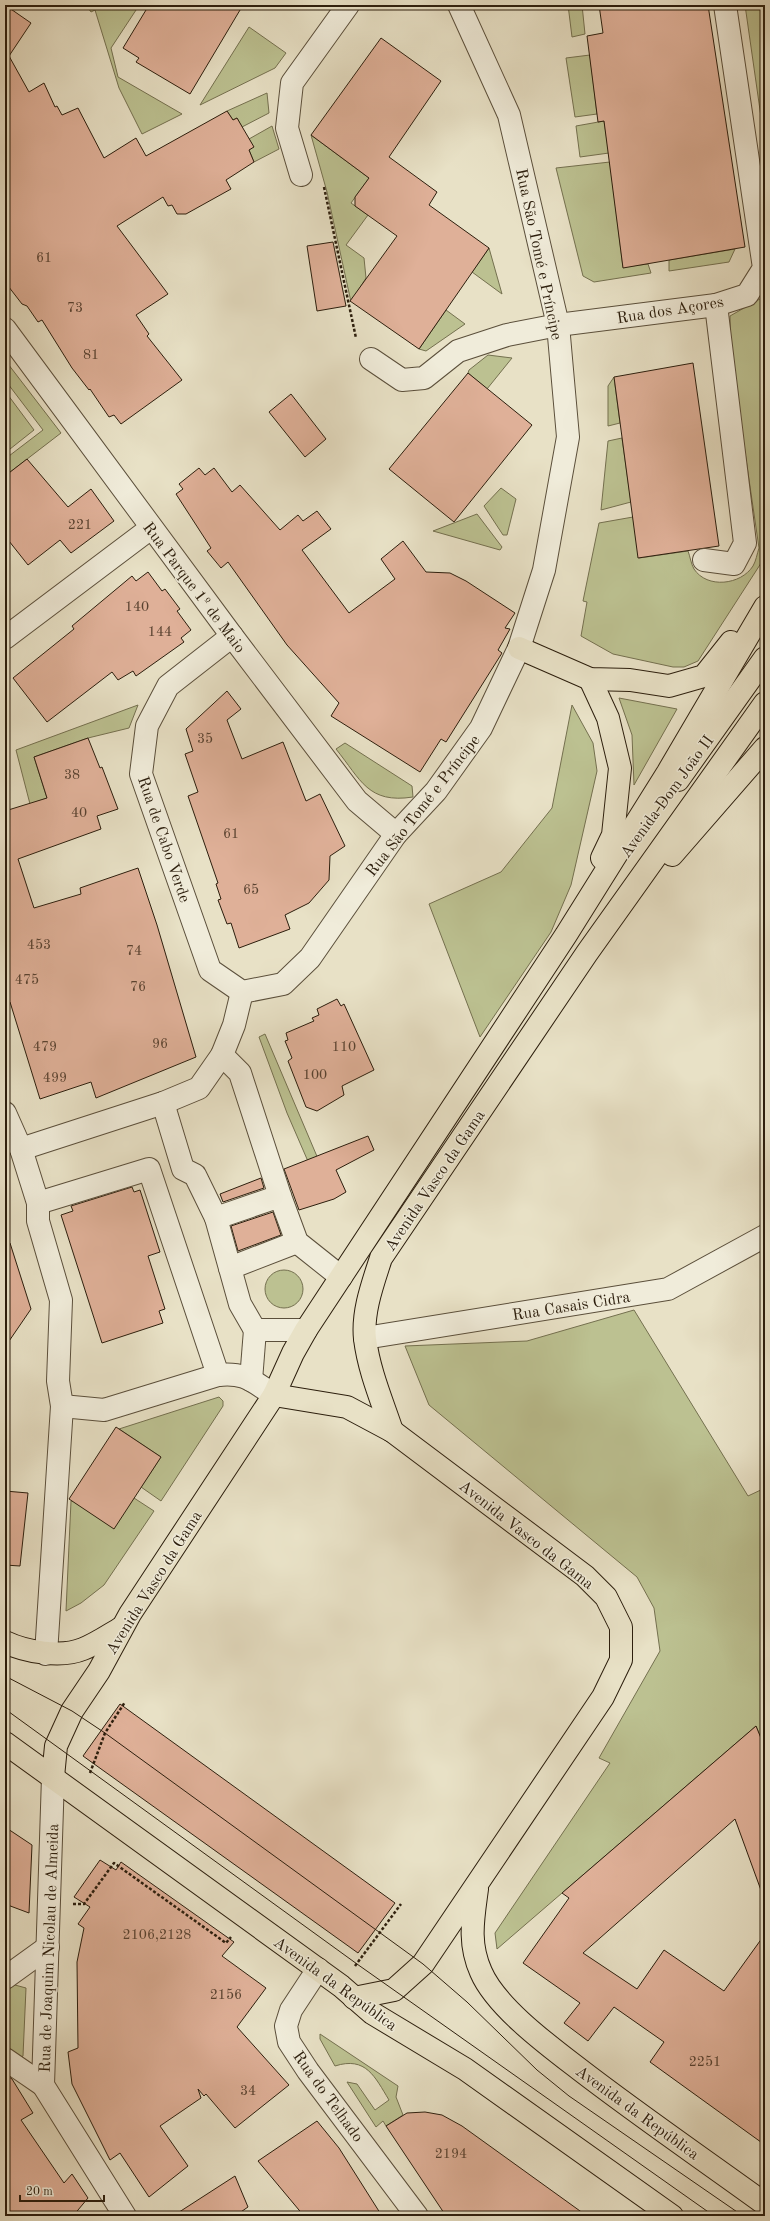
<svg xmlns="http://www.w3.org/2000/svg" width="770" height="2221" viewBox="0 0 770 2221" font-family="'Old Standard TT',serif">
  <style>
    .green { fill: #bcc191; stroke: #74704f }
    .building { fill: #dfb098; stroke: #2c1e0d }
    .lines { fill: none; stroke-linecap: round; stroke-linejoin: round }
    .minor-casing { stroke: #5b4f3b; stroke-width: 24 }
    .major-casing { stroke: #2c1e0d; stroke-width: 24 }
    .path { stroke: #2c1e0d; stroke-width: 2.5; stroke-dasharray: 3 2; stroke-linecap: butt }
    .minor { stroke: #f0ecda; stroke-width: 22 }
    .major { stroke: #e8e1c6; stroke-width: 22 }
    .tram { stroke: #2c1e0d; stroke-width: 1 }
    .labels { text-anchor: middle; stroke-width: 3; stroke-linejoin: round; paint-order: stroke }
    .number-label { font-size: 14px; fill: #594230 }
    .street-label { font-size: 16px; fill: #2c1e0d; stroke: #f0ecda }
  </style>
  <rect width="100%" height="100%" fill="#e8e1c6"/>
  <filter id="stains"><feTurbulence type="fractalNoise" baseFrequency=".005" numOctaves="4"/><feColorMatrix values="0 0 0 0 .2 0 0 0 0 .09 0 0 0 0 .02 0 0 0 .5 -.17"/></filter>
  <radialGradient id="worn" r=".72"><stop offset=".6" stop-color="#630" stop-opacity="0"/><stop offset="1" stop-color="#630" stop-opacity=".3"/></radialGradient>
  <g class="green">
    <polygon points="86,5 135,5 138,7 111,48 118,77 182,114 142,134 119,88 95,10 91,12"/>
    <polygon points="568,5 582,5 585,34 572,37"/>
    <polygon points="745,5 765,5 765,145"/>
    <polygon points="249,27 286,53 275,68 200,105"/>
    <polygon points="590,55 597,114 575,117 566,58"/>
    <polygon points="267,93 269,113 242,127 237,118 233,120 227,111"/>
    <polygon points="604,121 609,153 580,157 576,126"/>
    <polygon points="272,126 279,149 254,162 249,150 253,147 249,139"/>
    <polygon points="311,135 369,178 351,203 368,215 346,245 364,258 366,278 351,302 327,192"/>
    <polygon points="610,162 623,267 648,264 651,273 594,282 583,276 556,168"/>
    <polygon points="489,248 502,294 472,272"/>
    <polygon points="735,249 729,262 669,271 669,260"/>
    <path d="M765,296v261l-67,104 -14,6h-11l-60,-13 -32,-18 6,-34 -4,-1 16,-78 34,-6 6,41 49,-7c2,5 3,13 6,18 13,20 47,16 59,-3 3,-5 4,-12 6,-18l-28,-192 -1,-40z"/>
    <polygon points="446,310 465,324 426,351 419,349"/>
    <polygon points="488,355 512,358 487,389 468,373 469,370"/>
    <polygon points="5,360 61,433 5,476 5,459 43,430 5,380"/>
    <polygon points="614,377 620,423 608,426 608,386"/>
    <polygon points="5,391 34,430 5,453"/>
    <polygon points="622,438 631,502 601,510 608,441"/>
    <polygon points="501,488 516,499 507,535 503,535 484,506"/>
    <polygon points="477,514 502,547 500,550 433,531"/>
    <polygon points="619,698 677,709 634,785 632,735"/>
    <polygon points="138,705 129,728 88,738 34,757 47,798 30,804 16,750"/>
    <polygon points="572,705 593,743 597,771 571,885 551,932 480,1037 429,904 501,872 552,808"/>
    <path d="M345,743l67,43 1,11c-45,7 -52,-17 -77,-48z"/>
    <polygon points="265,1034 330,1187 320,1189 287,1113 259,1037"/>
    <circle cx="284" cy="1289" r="19"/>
    <polygon points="634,1310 748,1496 765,1488 765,1748 756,1726 497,1949 495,1933 610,1763 599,1758 660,1651 654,1608 637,1577 429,1405 405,1346 527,1341"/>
    <polygon points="219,1397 223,1401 223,1406 161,1501 141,1487 161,1457 119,1429"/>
    <polygon points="134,1498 154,1511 104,1585 81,1603 66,1611 71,1501"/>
    <polygon points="15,1985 26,1988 23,2056 16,2061 5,2052 5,1990"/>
    <path d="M320,2034l78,52 -2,11 7,18 -17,11 -3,-5 -7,6 -29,-45 10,2 18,26 14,-10c-14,-23 -23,-44 -54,-34l-15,-27z"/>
  </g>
  <g class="building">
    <polygon points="5,5 31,23 9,56 29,92 44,83 55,107 57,106 62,115 78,108 104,158 136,138 146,156 227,111 233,120 237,118 254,147 249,150 254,162 226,180 231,189 186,214 177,214 172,205 168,206 163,197 117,226 168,294 136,315 149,334 147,336 182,380 121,424 114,415 109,417 90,389 89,390 72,368 42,320 38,322 27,306 22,304 5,282"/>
    <polygon points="149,5 243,5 190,94 136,62 139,58 123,48"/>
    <polygon points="599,5 708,5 745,247 623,268 604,121 598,122 587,36 603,33"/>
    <polygon points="381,38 441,81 389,157 437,192 429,205 489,248 419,349 350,301 397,236 355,206 355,197 369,178 311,135"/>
    <polygon points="333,242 346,306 317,311 307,246"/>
    <polygon points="693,363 719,546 638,558 614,377"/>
    <polygon points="468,373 532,425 454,522 389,469"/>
    <polygon points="291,394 326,439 305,457 269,412"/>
    <polygon points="27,459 68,507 91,489 114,521 71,553 60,540 28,565 5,536 5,476"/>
    <polygon points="199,468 205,475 214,468 232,492 240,485 280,530 298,515 303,521 317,511 331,529 302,550 349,613 395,579 381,559 403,541 426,572 450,573 466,581 515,613 505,628 510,629 498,650 502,653 446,742 441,739 420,772 331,716 339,703 287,645 228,562 221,568 207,551 211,548 176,494 183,489 179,484"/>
    <polygon points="148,572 162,591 165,589 180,609 177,611 191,630 181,638 184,642 136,676 133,671 118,680 112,672 47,722 13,678 74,629 72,626 132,576 136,581"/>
    <polygon points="227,691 241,709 227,720 242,759 283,742 306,801 320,794 345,846 330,856 329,880 309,903 285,915 290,929 239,948 231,923 227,924 218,900 221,899 216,884 218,883 188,796 198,792 185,754 193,751 186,729"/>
    <polygon points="88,738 100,768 102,767 118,809 97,816 101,829 18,859 34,908 81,894 80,888 138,868 157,925 196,1057 96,1098 91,1082 40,1099 10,1002 5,1003 5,811 47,798 34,757"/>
    <polygon points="337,999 341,1006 344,1004 374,1070 342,1086 344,1095 317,1111 306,1107 288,1061 292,1058 285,1041 288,1040 286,1033 314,1021 312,1018 319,1015 317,1009"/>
    <polygon points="368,1136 374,1150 336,1170 346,1192 334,1199 299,1210 284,1169"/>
    <polygon points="261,1178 264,1188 223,1202 220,1194"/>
    <polygon points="132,1187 134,1192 140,1190 160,1252 148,1256 165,1309 159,1311 163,1323 102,1343 61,1215 73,1211 71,1206"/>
    <polygon points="273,1212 281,1235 238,1251 231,1226"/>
    <polygon points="10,1243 31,1309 5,1347 5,1244"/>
    <polygon points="116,1427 161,1457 114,1529 69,1499"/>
    <polygon points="5,1491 28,1493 20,1566 5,1565"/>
    <polygon points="120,1704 395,1903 358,1953 83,1756"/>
    <polygon points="756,1726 765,1748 765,1893 762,1893 735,1819 583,1953 637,1989 664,1950 724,1991 765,1934 765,2145 650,2062 664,2042 614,2007 588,2041 564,2023 580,2003 523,1963 569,1898 562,1893"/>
    <polygon points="5,1827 32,1845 29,1913 5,1904"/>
    <polygon points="100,1860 116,1870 121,1862 234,1942 222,1956 266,1988 237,2027 289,2085 235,2128 206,2094 204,2096 198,2089 201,2098 160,2126 188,2166 149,2197 120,2153 110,2160 72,2084 68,2052 78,2048 77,1962 84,1928 78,1924 90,1907 74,1897"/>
    <polygon points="5,2074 12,2079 33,2113 21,2120 64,2183 72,2174 88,2198 73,2216 5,2216"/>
    <polygon points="425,2112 442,2115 462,2126 587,2216 446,2216 386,2126 407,2113"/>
    <polygon points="317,2121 339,2148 382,2216 304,2216 258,2161"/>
    <polygon points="235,2176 248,2207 235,2216 173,2216"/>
  </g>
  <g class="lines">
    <defs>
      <g id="minor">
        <polyline points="301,175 287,128 292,83 348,5"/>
        <polyline points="5,329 232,636 357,801 396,834"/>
        <polyline points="371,359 402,380 424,378 458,351 507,335 558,325 716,305 747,295 764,268 725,5"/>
        <polyline points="704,560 734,564 745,543 716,305"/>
        <polyline points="232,636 168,686 147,726 141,774 210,970 242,992 283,984 310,958 396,834 436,791 481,728 519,648 544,570 568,437 558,325 509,115 459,5"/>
        <polyline points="5,638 151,528"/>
        <polyline points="222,1055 240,1073 280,1196"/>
        <polyline points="163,1103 183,1169 195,1175 216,1218"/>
        <polyline points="5,1113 21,1149 38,1203 38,1221 61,1300 58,1381 62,1406 46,1654"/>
        <polyline points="21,1149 163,1103 199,1088 222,1055 234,1025 242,992"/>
        <polyline points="38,1203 149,1169 218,1375"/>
        <polyline points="230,1268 297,1242"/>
        <polyline points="306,1330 255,1330 240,1304 216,1218 280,1196 297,1242 341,1277"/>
        <polyline points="365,1338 668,1289 765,1236"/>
        <polyline points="251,1380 255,1330"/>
        <path d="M62,1406l42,4 114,-35c27,-3 34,6 56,20"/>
        <polyline points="53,1777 43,2085 125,2216"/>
        <polyline points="318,1969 291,2010 286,2026 289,2042 308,2071 417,2216"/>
        <polyline points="5,1978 48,1947"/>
        <polyline points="5,2059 43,2085"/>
      </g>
      <g id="major">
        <polyline points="519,648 590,679 630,680 669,686 704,676 731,642"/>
        <polyline points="590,679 608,718 620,768 613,835 602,858"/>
        <polyline points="678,780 765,658"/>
        <polyline points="672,855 765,748"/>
        <polyline points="274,1395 347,1407 392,1431 585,1576 606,1597 621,1627 621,1660 603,1697 423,1964 394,1990 354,1998"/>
        <path d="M392,1431c-10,-30 -23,-60 -27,-92 -3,-27 8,-56 16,-81l206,-305 178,-250"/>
        <path d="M5,1642c21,10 56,16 78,7 13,-5 26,-14 38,-21"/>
        <polyline points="5,1743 341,1986 372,2013 465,2069 672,2216"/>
        <polyline points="53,1777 56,1746 72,1711 99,1671 130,1614 274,1395 293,1353 306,1330 566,935 668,772 765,607"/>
        <path d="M477,1889c-4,30 -9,54 4,83 15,35 68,74 98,97 61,47 124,90 186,135"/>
      </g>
    </defs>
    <use href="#minor" class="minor-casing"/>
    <use href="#major" class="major-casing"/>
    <g class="path">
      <polyline points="324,187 356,338"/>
      <polyline points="90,1773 105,1733 125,1702"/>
      <polyline points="73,1904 84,1904 114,1863 226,1943 231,1937"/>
      <polyline points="5,1940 8,1944"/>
      <polyline points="355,1966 401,1904"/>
    </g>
    <use href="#minor" class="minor"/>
    <use href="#major" class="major"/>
    <g class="tram">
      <polyline points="5,1676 72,1711 105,1733 423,1964 467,2002 537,2070 569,2096 743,2216"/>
      <polyline points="5,1709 357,1964 714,2216"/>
    </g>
  </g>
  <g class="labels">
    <g class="number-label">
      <text x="44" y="262">61</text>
      <text x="75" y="312">73</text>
      <text x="91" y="359">81</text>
      <text x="80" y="529">221</text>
      <text x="137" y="611">140</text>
      <text x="160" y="636">144</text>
      <text x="205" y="743">35</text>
      <text x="72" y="779">38</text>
      <text x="79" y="817">40</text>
      <text x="231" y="838">61</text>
      <text x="251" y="894">65</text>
      <text x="39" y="949">453</text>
      <text x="134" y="955">74</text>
      <text x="27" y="984">475</text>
      <text x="138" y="991">76</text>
      <text x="160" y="1048">96</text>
      <text x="45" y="1051">479</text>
      <text x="344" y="1051">110</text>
      <text x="315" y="1079">100</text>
      <text x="55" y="1082">499</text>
      <text x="157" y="1939">2106,2128</text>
      <text x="226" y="1999">2156</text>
      <text x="705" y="2066">2251</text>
      <text x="248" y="2095">34</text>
      <text x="451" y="2158">2194</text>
    </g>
    <g class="street-label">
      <text transform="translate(540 254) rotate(78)" y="6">Rua São Tomé e Príncipe</text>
      <text transform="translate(670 309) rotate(-9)" y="6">Rua dos Açores</text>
      <text transform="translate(195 587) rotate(53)" y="6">Rua Parque 1º de Maio</text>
      <text transform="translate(666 796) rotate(-54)" y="6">Avenida Dom João II</text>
      <text transform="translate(422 805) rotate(-52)" y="6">Rua São Tomé e Príncipe</text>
      <text transform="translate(165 839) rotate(71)" y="6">Rua de Cabo Verde</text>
      <text transform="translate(434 1180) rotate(-56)" y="6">Avenida Vasco da Gama</text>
      <text transform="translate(571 1305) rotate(-9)" y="6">Rua Casais Cidra</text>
      <text transform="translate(527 1534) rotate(38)" y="6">Avenida Vasco da Gama</text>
      <text transform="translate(153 1582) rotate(-58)" y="6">Avenida Vasco da Gama</text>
      <text transform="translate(48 1948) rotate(-88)" y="6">Rua de Joaquim Nicolau de Almeida</text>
      <text transform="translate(336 1983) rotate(36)" y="6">Avenida da República</text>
      <text transform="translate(329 2096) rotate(54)" y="6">Rua do Telhado</text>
      <text transform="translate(638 2112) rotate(36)" y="6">Avenida da República</text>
    </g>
  </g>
  <rect width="770" height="2221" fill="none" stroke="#e8e1c6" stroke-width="20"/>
  <rect x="6" y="6" width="758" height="2209" fill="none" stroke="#2c1e0d" stroke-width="2"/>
  <rect x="10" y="10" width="750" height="2201" fill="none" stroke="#2c1e0d"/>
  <path d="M20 2195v6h84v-6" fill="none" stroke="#2c1e0d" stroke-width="2"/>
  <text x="26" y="2195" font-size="12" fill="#2c1e0d" stroke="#f0ecda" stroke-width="3" paint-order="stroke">20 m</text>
  <rect width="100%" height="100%" filter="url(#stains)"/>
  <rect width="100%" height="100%" fill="url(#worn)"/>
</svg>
